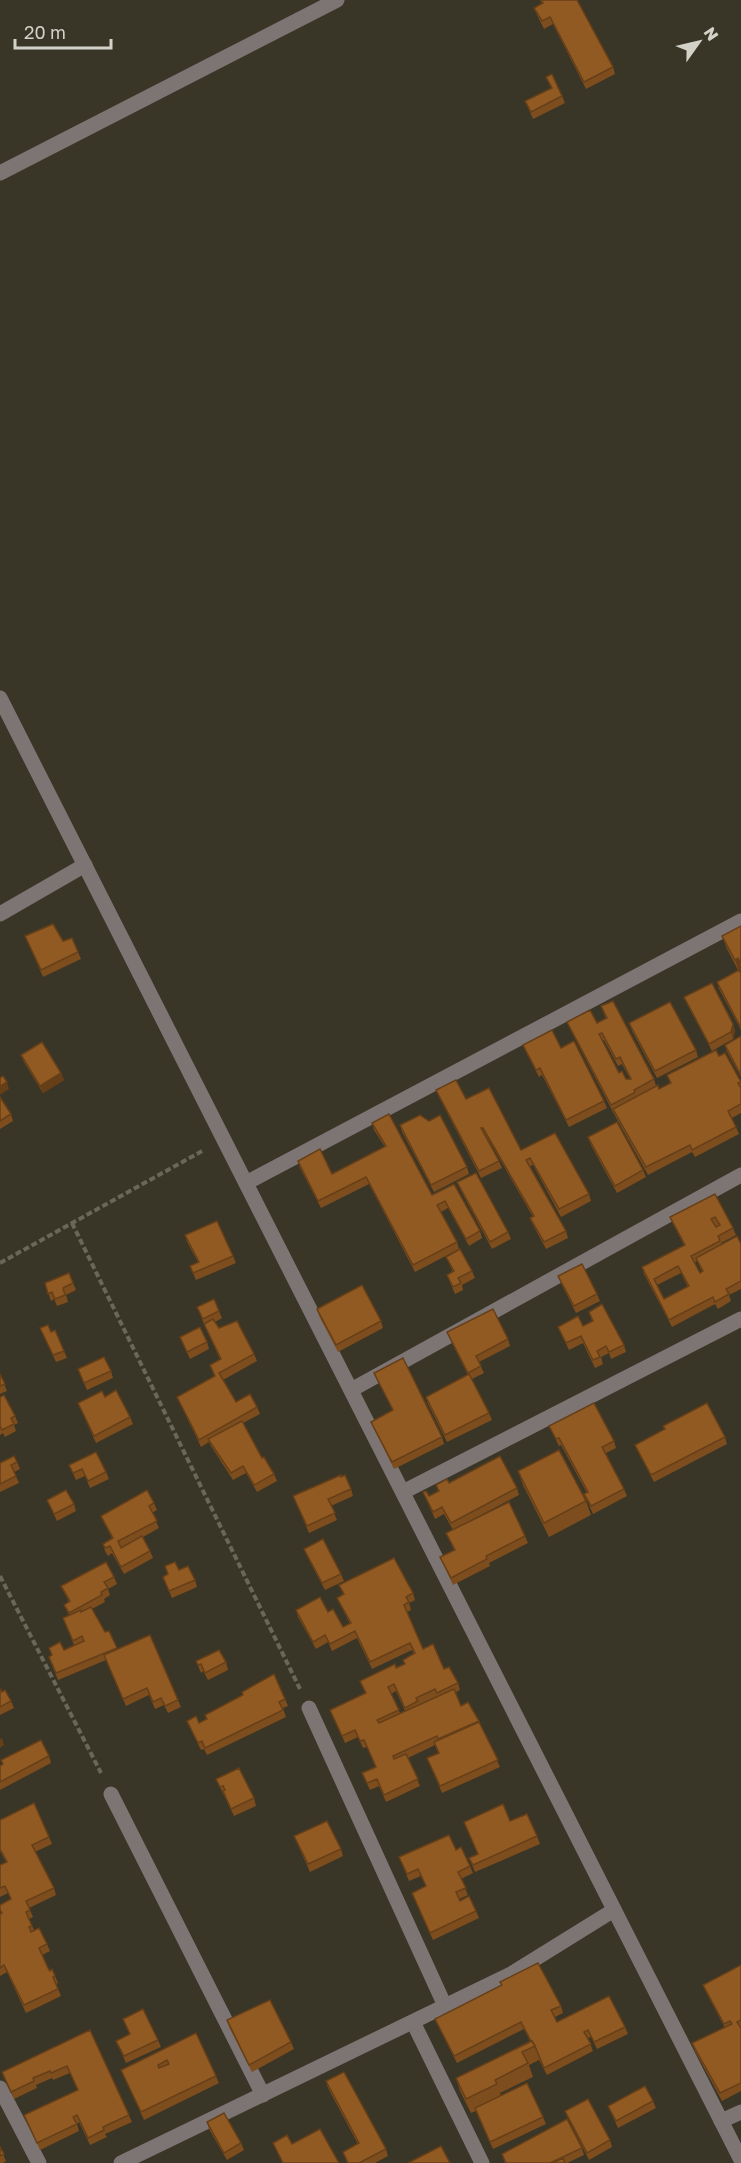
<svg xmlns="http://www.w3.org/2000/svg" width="741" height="2163" viewBox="0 0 741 2163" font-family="'Golos Text',sans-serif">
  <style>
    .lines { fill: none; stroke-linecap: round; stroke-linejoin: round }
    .path { stroke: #6a675a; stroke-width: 4; stroke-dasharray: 6 3; stroke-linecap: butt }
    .minor { stroke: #7d7474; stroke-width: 15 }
    .wall { fill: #7d4d1d; fill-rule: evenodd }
    .shaded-wall { fill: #663f18 }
    .building { fill: #915a22; stroke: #663f18; stroke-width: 1.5; fill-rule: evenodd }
  </style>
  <rect width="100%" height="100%" fill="#393527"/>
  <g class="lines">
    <g class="path">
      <polyline points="72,1223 300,1689"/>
      <polyline points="0,1263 204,1150"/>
      <polyline points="0,1576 101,1773"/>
    </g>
    <g class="minor">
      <polyline points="0,173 337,0"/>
      <polyline points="0,698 741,2160"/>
      <polyline points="0,914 85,865"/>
      <polyline points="246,1183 741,921"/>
      <polyline points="351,1390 741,1175"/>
      <polyline points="403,1492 741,1319"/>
      <polyline points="309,1708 445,2006"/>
      <polyline points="111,1794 263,2095"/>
      <polyline points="413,2022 482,2163"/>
      <polyline points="0,2088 39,2163"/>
      <polyline points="721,2121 741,2112"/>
      <polyline points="121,2163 511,1974 614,1910"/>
    </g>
  </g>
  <g class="wall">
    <polygon points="540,0 577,0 613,67 615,74 586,89 553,24 544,29 537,15 534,8 542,4"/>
    <polygon points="546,77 562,96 565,103 533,119 525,101 551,88"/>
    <polygon points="741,926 741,1030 719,989 717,982 738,970 727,949 722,936"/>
    <polygon points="25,936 63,941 78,952 81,959 43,977"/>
    <polygon points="684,997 733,1024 735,1031 733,1039 712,1051 687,1004"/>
    <path d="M601,1006l53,73 2,7 3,3 11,-6 -3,-8 52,-19 6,-3 16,30v30l-9,5 7,16 -44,23 -3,-5 -44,23 -35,-63 -43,-83 -3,-7 30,1 9,-4zM604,1040l14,26 4,-2 8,15h-4l-7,-6 -17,-32z"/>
    <polygon points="629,1023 696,1050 698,1057 657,1078 632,1031"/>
    <polygon points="741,1036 741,1077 727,1052 725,1045"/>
    <polygon points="523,1045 604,1101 607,1108 569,1127 542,1075 539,1077 526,1052"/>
    <polygon points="21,1055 61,1073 64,1080 43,1093 24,1062"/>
    <polygon points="436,1090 466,1099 521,1150 589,1194 591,1201 561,1217 533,1165 530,1166 566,1231 568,1238 546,1249 533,1225 530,1218 533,1217 486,1135 499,1161 502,1168 481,1178 439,1097"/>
    <polygon points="0,1097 11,1114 13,1121 0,1129"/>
    <polygon points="372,1123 432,1195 454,1184 480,1231 482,1238 469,1246 448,1208 441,1212 457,1242 459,1249 415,1272 369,1184 321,1208 300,1168 298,1161 332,1174 385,1147 374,1130"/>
    <polygon points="400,1125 467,1167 469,1174 434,1192 402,1132"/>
    <polygon points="588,1137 643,1170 646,1177 617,1193 591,1145"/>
    <polygon points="457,1182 508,1232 511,1239 492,1249 460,1189"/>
    <path d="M715,1194l18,34 3,7 -15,8 1,2 19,-1v45l-12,6 2,6 -13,8 -3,-5 -43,23 -28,-53 -2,-7 42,-22 -11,-21 -3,-7zM697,1261l5,11 -2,1 -6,-10zM681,1273l7,14 -24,12 -7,-14z"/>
    <polygon points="185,1235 233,1256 236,1263 196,1280 190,1266 198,1262 187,1242"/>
    <polygon points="446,1257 472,1271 475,1278 462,1285 463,1290 455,1294 447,1275 453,1272"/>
    <polygon points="69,1273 76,1290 66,1295 68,1302 57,1306 54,1299 51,1301 45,1283"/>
    <polygon points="558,1276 597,1294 600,1301 576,1313 561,1283"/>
    <polygon points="197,1307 219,1311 222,1318 215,1322 219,1328 254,1354 257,1361 223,1380 236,1402 257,1407 260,1414 243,1423 262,1458 274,1474 277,1481 257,1492 246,1473 233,1480 211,1446 209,1442 201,1447 177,1397 214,1376 210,1365 220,1359 207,1331"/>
    <polygon points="317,1309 381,1321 383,1328 338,1352 319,1316"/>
    <polygon points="589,1312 624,1345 626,1352 611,1359 609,1353 601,1357 603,1364 595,1368 583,1343 569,1350 558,1327 583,1326 592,1321"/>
    <polygon points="40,1328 64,1351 67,1358 56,1362"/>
    <polygon points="447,1332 508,1339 510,1346 479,1362 484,1373 472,1379 489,1413 492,1420 447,1442 428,1404 426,1397 468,1375 450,1339"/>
    <polygon points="180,1337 207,1342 209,1349 190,1359"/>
    <polygon points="78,1369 111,1371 113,1378 87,1390"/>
    <polygon points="374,1373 442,1437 444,1444 394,1469 374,1429 371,1422 393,1411"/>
    <polygon points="0,1374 7,1391 0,1394"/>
    <polygon points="0,1397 15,1416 18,1423 14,1425 16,1431 5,1437 3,1433 0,1435"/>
    <polygon points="105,1397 130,1417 133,1424 96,1443 78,1403"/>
    <polygon points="549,1426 614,1441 616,1448 606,1453 624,1489 627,1496 593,1514 584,1494 587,1493 561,1445 559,1446"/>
    <polygon points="725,1437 727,1444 654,1482 638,1452 635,1445"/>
    <polygon points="17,1462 20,1469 14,1472 19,1483 0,1492 0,1463"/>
    <polygon points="69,1465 106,1472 109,1479 90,1488 85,1476 76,1480"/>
    <polygon points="518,1471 586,1501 591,1515 549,1537 523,1485"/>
    <polygon points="341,1477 351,1489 353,1496 331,1506 337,1520 309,1533 293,1496"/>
    <polygon points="449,1483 517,1488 519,1495 462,1525 525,1536 528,1543 489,1563 490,1566 453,1585 440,1557 454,1550 446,1533 453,1530 444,1514 435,1519 423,1492 429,1496 438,1492 436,1485"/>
    <polygon points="47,1500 74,1504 76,1511 57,1521"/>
    <polygon points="154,1503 157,1510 152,1513 159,1528 143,1537 150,1551 153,1558 124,1574 112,1553 108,1556 105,1551 103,1544 112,1538 104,1523 101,1516"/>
    <polygon points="304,1549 341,1574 344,1581 325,1590 307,1556"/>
    <polygon points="165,1566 195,1580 197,1587 172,1598 163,1577 168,1574"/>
    <polygon points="114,1577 117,1584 108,1589 110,1595 104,1599 105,1602 92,1609 105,1632 109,1631 117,1649 178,1700 181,1707 168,1713 164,1705 155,1709 149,1695 126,1706 106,1660 58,1680 49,1657 74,1645 63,1618 69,1615 64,1605 69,1602 61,1586"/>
    <path d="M339,1585l74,8 2,7 -6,3 2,7 -4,2 16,37 21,20 14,14 2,7 -4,2 5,14 18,15 21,46 -58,26 -15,-35 11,-5 -3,-8 -27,13 12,28 -34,16 -7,-16 -9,4 -8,-17 14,-6 -9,-20 -4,1 -5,-11 -13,6 -15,-33 35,-17 -5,-12 44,-17 -1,-4 11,-6 -2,-4 -40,19 -15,-31 -25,13 -4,-9 -12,7 -18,-32 -2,-7 32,2 15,15 7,-3 -13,-26 6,-4zM396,1691l9,20 -5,2 -9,-19z"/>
    <polygon points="196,1661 226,1662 228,1670 208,1680 203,1671 201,1673"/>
    <polygon points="0,1689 2,1692 11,1701 14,1708 0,1715"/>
    <polygon points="285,1699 288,1706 283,1708 286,1717 207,1755 204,1749 201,1750 190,1728 187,1721 199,1723 206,1719 205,1715"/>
    <polygon points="49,1756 51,1763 0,1790 0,1766 3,1765 1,1760"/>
    <polygon points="216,1779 254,1798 256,1806 234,1816"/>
    <polygon points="0,1820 49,1837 52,1844 35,1852 54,1888 56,1895 29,1908 33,1917 29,1919 34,1930 47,1944 50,1951 42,1955 48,1968 55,1976 58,1983 56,1984 61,1996 26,2013 7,1972 0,1976 0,1914 1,1913 0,1905 11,1899 8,1893 0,1897 0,1865 6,1862 0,1851"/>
    <polygon points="510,1821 537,1836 540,1844 475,1872 469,1858 478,1855 464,1822"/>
    <polygon points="294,1836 341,1849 343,1856 310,1872"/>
    <polygon points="456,1850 470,1866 473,1873 461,1879 468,1895 459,1899 460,1901 476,1911 479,1918 433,1940 412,1893 426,1886 421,1876 409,1881 399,1857"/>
    <polygon points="741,1965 741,2091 722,2101 695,2051 692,2043 725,2028 706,1992 703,1985"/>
    <polygon points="561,2006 563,2013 555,2017 557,2022 625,2027 628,2034 597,2049 591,2037 588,2038 593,2051 547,2075 539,2060 529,2065 533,2077 500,2093 501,2096 543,2117 546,2124 493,2149 476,2111 471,2113 460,2091 456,2078 530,2041 524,2029 457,2063 438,2026 435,2019"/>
    <polygon points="123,2019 158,2040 161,2047 126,2063 116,2041 130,2034"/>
    <polygon points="227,2020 291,2042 294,2049 252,2072 229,2027"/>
    <polygon points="90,2030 132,2122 105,2134 107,2137 90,2145 79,2122 77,2124 79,2131 40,2150 24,2115 78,2090 70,2073 53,2080 52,2078 36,2085 37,2088 14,2099 2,2072"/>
    <polygon points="196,2033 219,2083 144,2120 121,2070"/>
    <polygon points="326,2081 386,2149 388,2156 375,2163 347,2163 343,2152 358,2144 328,2088"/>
    <polygon points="653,2101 656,2108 618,2128 608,2106"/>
    <polygon points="565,2111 610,2140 612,2147 589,2160 568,2118"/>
    <polygon points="207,2122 241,2143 244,2150 227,2160 209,2129"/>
    <polygon points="0,2147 6,2161 3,2163 0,2163"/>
    <polygon points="582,2148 584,2155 567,2163 505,2163 502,2154"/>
  </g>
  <g class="shaded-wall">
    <polygon points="738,958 741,967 741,973 740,974 735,960"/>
    <polygon points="733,1024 735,1031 733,1039 731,1032"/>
    <polygon points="61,1073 64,1080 43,1093 40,1086"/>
    <polygon points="7,1082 9,1089 0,1095 0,1086"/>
    <polygon points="2,1738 4,1745 0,1748 0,1739"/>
  </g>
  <g class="building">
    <polygon points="541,0 577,0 613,67 584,82 550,17 542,21 534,8 543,3"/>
    <polygon points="552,74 562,96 531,112 525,101 552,88 546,77"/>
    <polygon points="53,924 63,941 72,938 78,952 41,970 25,936"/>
    <polygon points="741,926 741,964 738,958 735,960 722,936"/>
    <polygon points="739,970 741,973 741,1028 717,982"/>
    <polygon points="712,983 733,1024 731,1032 709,1044 684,997"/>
    <path d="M613,1001l41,78 -20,11 1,2 -1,1 -23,12 -44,-83 23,-12 7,13 10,-5 -6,-12zM602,1033l14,26 4,-2 11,22h-5l-4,-8 -3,2 -20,-39z"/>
    <polygon points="670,1002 696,1050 655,1071 629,1023"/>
    <polygon points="552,1030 561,1048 574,1041 604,1101 566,1120 540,1068 536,1070 523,1045"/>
    <polygon points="741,1036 741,1075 725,1045"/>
    <polygon points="42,1042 61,1073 40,1086 21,1055"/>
    <polygon points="716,1050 719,1056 725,1053 741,1082 738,1083 741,1088 741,1104 728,1111 736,1127 692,1150 690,1145 646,1167 613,1109 658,1085 659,1089 671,1083 667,1075"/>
    <polygon points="3,1076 7,1082 0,1086 0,1078"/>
    <polygon points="456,1080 466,1099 489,1088 521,1150 555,1133 589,1194 559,1209 530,1158 526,1160 566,1231 544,1242 530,1218 534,1216 483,1128 481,1128 499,1161 479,1171 436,1090"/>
    <polygon points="0,1097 11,1114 0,1121"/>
    <polygon points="389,1114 432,1195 454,1184 480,1231 466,1239 445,1201 437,1205 457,1242 413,1265 366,1177 318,1201 298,1161 320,1149 332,1174 386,1146 372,1123"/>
    <polygon points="420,1115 429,1121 440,1115 467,1167 431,1185 400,1125"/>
    <polygon points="617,1122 643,1170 615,1186 588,1137"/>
    <polygon points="476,1173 508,1232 490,1242 457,1182"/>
    <path d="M715,1194l18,34 -15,8 2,5 -29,15 9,17 3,-2 -7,-13 41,-22 4,8v37l-15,8 3,5 -14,8 -2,-5 -44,23 -27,-53 43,-22 -15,-28zM715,1217l5,8 -4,2 -5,-8zM678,1266l11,20 -25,13 -10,-20z"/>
    <polygon points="217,1221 233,1256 193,1273 190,1266 199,1262 185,1235"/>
    <polygon points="460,1249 472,1271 458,1278 461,1283 453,1287 447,1275 454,1271 446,1257"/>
    <polygon points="582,1264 597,1294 574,1306 558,1276"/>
    <polygon points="69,1273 73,1283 63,1288 65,1295 55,1299 52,1292 48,1294 45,1283"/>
    <polygon points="362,1285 381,1321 336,1345 317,1309"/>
    <polygon points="214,1299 219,1311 203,1319 197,1307"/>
    <polygon points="602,1304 624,1345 609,1352 606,1346 597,1351 600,1357 593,1360 581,1336 566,1343 558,1327 578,1316 583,1326 593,1321 589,1312"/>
    <polygon points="493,1309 508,1339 476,1356 481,1366 468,1373 447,1332"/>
    <polygon points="213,1319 219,1328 237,1321 254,1354 219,1373 236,1402 250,1394 257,1407 199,1440 177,1397 215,1376 210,1365 221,1359 204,1324"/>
    <polygon points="48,1325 51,1332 55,1330 64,1351 53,1355 40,1328"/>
    <polygon points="200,1327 207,1342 187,1352 180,1337"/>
    <polygon points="104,1357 111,1371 84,1383 78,1369"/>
    <polygon points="403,1358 442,1437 392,1462 371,1422 393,1410 374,1373"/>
    <polygon points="0,1374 5,1384 0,1386"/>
    <polygon points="469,1374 489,1413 445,1435 426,1397"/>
    <polygon points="116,1390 130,1417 94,1436 78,1403 102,1391 105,1397"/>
    <polygon points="4,1395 15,1416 11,1418 14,1424 2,1430 0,1426 0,1397"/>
    <polygon points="594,1403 614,1441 602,1447 624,1489 591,1506 584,1494 588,1492 559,1438 556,1439 549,1426"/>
    <polygon points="707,1403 725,1437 651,1475 635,1445 665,1429 663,1426"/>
    <polygon points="242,1421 262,1458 264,1457 274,1474 254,1485 243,1466 231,1473 208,1439"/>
    <polygon points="559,1450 586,1501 544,1523 518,1471"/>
    <polygon points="96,1452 106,1472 88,1481 82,1469 73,1473 69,1465"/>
    <polygon points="14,1456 17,1462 11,1465 16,1476 0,1484 0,1463"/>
    <polygon points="500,1456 517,1488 451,1523 442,1507 433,1512 423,1492 426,1491 429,1496 439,1491 436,1485 447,1479 449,1483"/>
    <polygon points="341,1475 341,1477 345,1475 351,1489 328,1499 335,1513 307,1526 293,1496"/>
    <polygon points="66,1490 74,1504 54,1514 47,1500"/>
    <polygon points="147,1490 154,1503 149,1506 157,1521 118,1541 121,1548 142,1536 150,1551 121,1567 110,1546 105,1548 103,1544 113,1538 101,1516"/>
    <polygon points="509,1502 525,1536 486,1556 487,1559 451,1578 440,1557 455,1550 446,1533"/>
    <polygon points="323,1539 341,1574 322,1583 304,1549"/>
    <polygon points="394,1558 413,1593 406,1597 409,1602 404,1605 423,1649 433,1644 444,1669 449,1667 458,1683 437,1693 435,1689 416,1698 418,1701 405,1708 394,1684 388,1687 399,1710 377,1720 379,1723 454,1689 461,1706 468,1702 479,1721 438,1739 437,1736 393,1756 394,1759 406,1754 418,1779 384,1795 377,1779 367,1783 362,1773 376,1767 364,1740 360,1741 355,1730 342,1736 330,1710 366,1693 360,1681 395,1664 396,1668 405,1664 403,1660 415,1653 410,1643 370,1662 355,1631 330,1644 325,1635 313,1642 296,1610 320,1597 328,1612 333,1609 343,1627 351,1623 337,1598 344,1594 339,1585"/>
    <polygon points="106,1562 114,1577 104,1582 108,1588 101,1592 102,1595 69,1613 64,1605 70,1601 61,1586"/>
    <polygon points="175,1562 179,1570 188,1566 195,1580 169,1591 163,1577 168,1574 165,1566"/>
    <polygon points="91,1607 105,1632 109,1631 117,1648 56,1673 49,1657 52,1655 49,1648 60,1642 64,1650 84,1641 82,1636 73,1641 63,1618 81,1610 81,1612"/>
    <polygon points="150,1635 178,1700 165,1706 161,1698 153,1702 147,1688 123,1699 104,1655"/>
    <polygon points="219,1650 226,1662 205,1673 201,1664 198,1665 196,1661"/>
    <polygon points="274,1674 285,1699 279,1702 283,1710 205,1748 202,1741 198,1743 187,1721 196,1716 199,1723 207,1719 205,1715 243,1695 242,1692"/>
    <polygon points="0,1689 2,1692 5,1690 11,1701 0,1707"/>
    <polygon points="479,1722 498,1760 440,1786 427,1758 439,1753 434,1742"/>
    <polygon points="41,1740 49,1756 0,1782 0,1766 3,1764 1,1760"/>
    <polygon points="239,1768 254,1798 231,1809 223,1791 225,1790 223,1786 220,1787 216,1779"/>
    <polygon points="34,1803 49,1837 32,1845 54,1888 26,1901 30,1910 26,1912 32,1926 29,1927 31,1932 39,1928 47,1944 39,1948 48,1968 50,1971 52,1969 55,1976 53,1977 58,1989 24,2005 4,1965 0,1968 0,1914 2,1913 0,1910 0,1905 11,1899 5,1886 0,1888 0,1865 7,1862 0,1849 0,1820"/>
    <polygon points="503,1804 510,1821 527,1814 537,1836 473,1865 469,1858 478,1854 464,1822"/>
    <polygon points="327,1821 341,1849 308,1864 294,1836"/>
    <polygon points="449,1835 456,1850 461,1847 470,1866 458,1872 466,1888 456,1892 460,1901 469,1896 476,1911 430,1933 412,1893 426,1886 418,1869 407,1874 399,1857"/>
    <polygon points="538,1963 561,2006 551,2010 557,2022 609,1996 625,2027 594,2042 588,2030 584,2032 591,2044 544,2068 535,2046 532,2041 531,2041 521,2022 454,2056 435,2019 502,1985 500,1982"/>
    <polygon points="741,1965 741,2020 737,2022 741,2028 741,2083 720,2093 692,2043 732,2024 730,2021 724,2024 703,1985"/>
    <polygon points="270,2000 291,2042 249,2065 227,2020"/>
    <polygon points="143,2009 158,2040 124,2056 116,2041 130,2034 123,2019"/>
    <polygon points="90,2030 129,2115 103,2127 104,2130 88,2138 77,2115 73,2117 77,2124 37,2143 24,2115 78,2090 67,2066 51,2073 50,2071 33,2078 34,2081 11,2092 2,2072"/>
    <path d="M196,2033l20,43 -75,36 -20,-42zM167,2060l2,4 -10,4 -1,-3z"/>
    <polygon points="532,2041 535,2046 522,2052 528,2063 495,2080 497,2084 466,2099 456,2078"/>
    <polygon points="344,2072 386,2149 359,2163 348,2163 343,2152 359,2143 326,2081"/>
    <polygon points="527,2083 543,2117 490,2142 475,2108"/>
    <polygon points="645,2086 653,2101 616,2121 608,2106"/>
    <polygon points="588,2099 610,2140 587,2153 565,2111"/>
    <polygon points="224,2113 241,2143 224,2153 207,2122"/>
    <polygon points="567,2119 582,2148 550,2163 506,2163 502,2154"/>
    <polygon points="320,2129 339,2163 283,2163 273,2143 287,2135 292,2144"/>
    <polygon points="441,2146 450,2163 408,2163"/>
    <polygon points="0,2147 4,2154 0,2156"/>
    <polygon points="563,2158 565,2163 553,2163"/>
  </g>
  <g transform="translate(699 42) rotate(56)" stroke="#393527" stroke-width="4.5" paint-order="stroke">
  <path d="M0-4.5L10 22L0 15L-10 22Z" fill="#d3d2c9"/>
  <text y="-9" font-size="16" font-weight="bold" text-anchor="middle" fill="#d3d2c9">N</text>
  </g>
  <path d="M15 39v9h96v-9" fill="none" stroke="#d3d2c9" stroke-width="3"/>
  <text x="24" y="39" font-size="18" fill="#d3d2c9" stroke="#393527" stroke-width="4.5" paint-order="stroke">20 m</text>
</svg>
